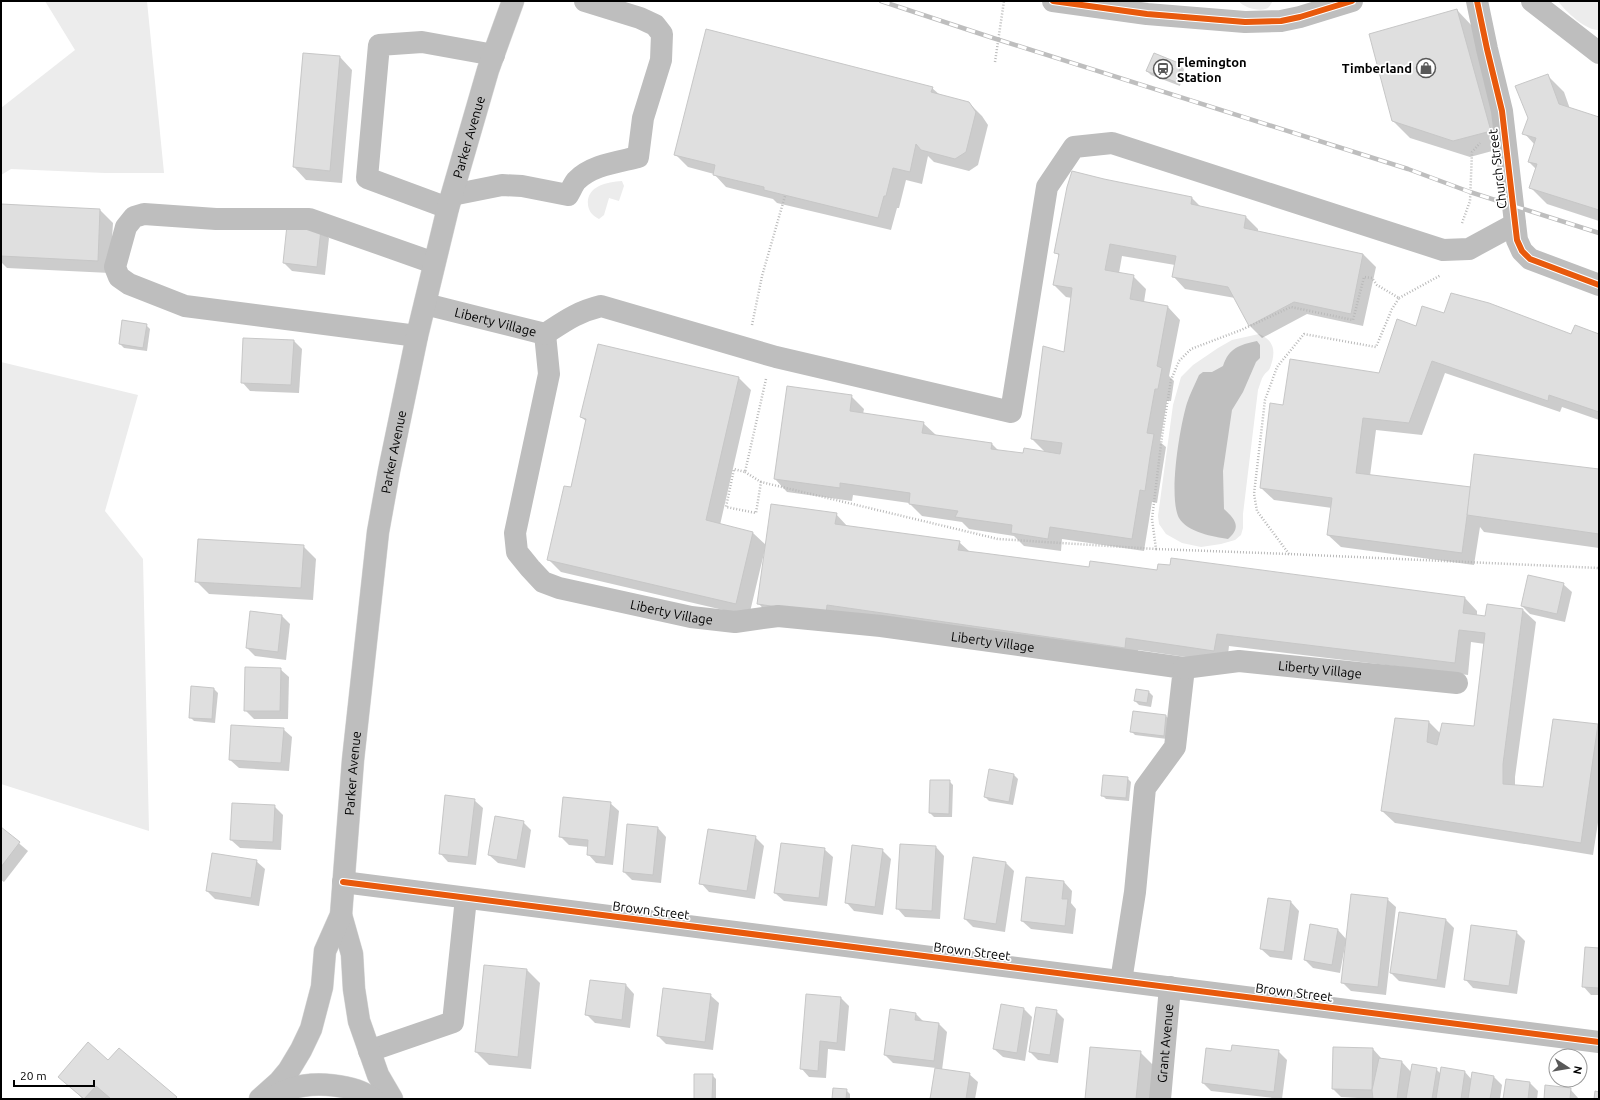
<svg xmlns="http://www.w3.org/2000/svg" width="1600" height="1100" viewBox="0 0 1600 1100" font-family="Ubuntu,sans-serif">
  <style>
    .green { fill: #ececec }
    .water { fill: #bfbfbf }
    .shadow { fill: #0003 }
    .building { fill: #dfdfdf; stroke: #c7c7c7 }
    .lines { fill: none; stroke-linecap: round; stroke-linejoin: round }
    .major-casing { stroke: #dbdbdb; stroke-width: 23 }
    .path { stroke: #b9b9b9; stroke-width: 2.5; stroke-dasharray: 1 2; stroke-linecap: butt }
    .minor { stroke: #bebebe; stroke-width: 22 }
    .major { stroke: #bebebe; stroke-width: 22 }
    .rail-casing { stroke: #bebebe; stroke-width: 4.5 }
    .rail { stroke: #fff; stroke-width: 3; stroke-dasharray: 9; stroke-linecap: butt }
    .cycleway-casing { stroke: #fff; stroke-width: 8 }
    .cycleway { stroke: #e8590c; stroke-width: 6 }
    .labels { text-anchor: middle; stroke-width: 3.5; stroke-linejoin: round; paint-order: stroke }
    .poi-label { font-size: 13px; font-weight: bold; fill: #000; stroke: #fff; text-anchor: start }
    .street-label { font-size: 13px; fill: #000; stroke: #fff }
  </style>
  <rect width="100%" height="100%" fill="#fff"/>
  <g class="green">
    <polygon points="45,1 147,1 164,173 105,173 11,169 1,175 1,108 75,50"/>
    <path d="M1239,1h34c-1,1 -3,5 -4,6 -6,6 -26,1 -30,-6z"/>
    <path d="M1558,1h41v29c-13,1 -34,-19 -41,-29z"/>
    <path d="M622,181l2,5 -5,15 -10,-3 -5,17 -5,4c-6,-3 -10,-7 -11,-14 -2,-19 19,-23 34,-24z"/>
    <path d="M1259,334c16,7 17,18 11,34 -1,3 -4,4 -6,7 -3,4 -4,10 -6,15l-15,124v14l-2,7 -6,5 -14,4 -20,3 -19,-4 -16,-9 -7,-10 -1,-8 15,-111 8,-28 12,-12 25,-17 14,-8z"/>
    <polygon points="1,362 138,395 105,511 143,559 149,831 1,784"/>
  </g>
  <path class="water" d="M1257,341l3,4v13l-4,4 -13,30 -11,18 -9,61 1,38c11,10 18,18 4,30 -14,-2 -41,-7 -49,-21 -11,-21 1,-92 8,-115 3,-9 8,-19 12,-28l4,-3h9l11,-6c6,-18 16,-21 34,-25z"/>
  <g class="shadow">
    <polygon points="1457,10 1473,27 1507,147 1470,157 1410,138 1393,121"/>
    <polygon points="340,57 352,70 342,183 306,180 294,167"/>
    <polygon points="1180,65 1184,69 1180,86 1151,75 1147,71"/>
    <polygon points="1548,76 1564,92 1570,109 1599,118 1599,221 1547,204 1530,187 1536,169 1529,162 1535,145 1524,133"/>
    <polygon points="932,88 940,95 969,103 982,116 988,125 978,165 969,171 934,162 928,156 922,184 906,180 899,208 897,208 891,230 777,203 773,199 726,187 714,174 688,167 675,154"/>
    <polygon points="1103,180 1192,198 1201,207 1246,217 1258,229 1258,232 1363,254 1376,267 1363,326 1307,314 1262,338 1249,325 1235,298 1185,289 1173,276 1175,265 1122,256 1119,273 1133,276 1146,289 1144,302 1168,307 1180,320 1169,376 1174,381 1171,401 1167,401 1160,442 1166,447 1157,503 1152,502 1144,551 1062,539 1061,551 1024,546 1014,536 969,529 962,522 922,516 909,503 853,495 852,501 787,492 775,479 851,396 864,409 863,414 923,423 936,435 992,444 999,451 1024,454 1045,452 1032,439 1064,354 1072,298 1066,297 1054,285 1059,256 1056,252"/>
    <polygon points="1,205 100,210 113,223 110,273 7,268 1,262"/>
    <polygon points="320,230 329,238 325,275 292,271 284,263"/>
    <polygon points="1445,314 1572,335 1599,335 1599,420 1562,407 1560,412 1445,373 1422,435 1376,430 1370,476 1471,488 1599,470 1599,548 1484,532 1480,527 1474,565 1341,547 1328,535 1332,508 1274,500 1261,488 1284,407 1380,374 1416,327"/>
    <polygon points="146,325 150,329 147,351 124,348 120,344"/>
    <polygon points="294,341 302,349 299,393 250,391 242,382"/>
    <polygon points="738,377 751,390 720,525 753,533 767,546 836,514 848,527 959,542 970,552 1090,568 1158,571 1465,598 1477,611 1477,616 1486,617 1523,610 1536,622 1515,777 1515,786 1544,788 1554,720 1598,725 1599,816 1593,855 1395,823 1382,811 1429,722 1441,734 1474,727 1485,644 1471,642 1468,675 1229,646 1227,663 1138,650 1137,660 771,617 759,604 766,549 765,549 749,616 561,572 548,559 571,488 587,422 581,417"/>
    <polygon points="303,546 316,559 313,600 209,594 196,581"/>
    <polygon points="1563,584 1572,592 1565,622 1530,614 1522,606"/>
    <polygon points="282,616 290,624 286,660 255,656 247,648"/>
    <polygon points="280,669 289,677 288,719 254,719 245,710"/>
    <polygon points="214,689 218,693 215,723 194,721 190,717"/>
    <polygon points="1149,692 1153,696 1151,707 1139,705 1135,701"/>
    <polygon points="1166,716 1170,720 1167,739 1135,735 1131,731"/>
    <polygon points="283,729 292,737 289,771 239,768 230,760"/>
    <polygon points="1014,775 1018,779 1013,805 989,801 985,797"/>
    <polygon points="1127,778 1131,782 1129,801 1106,799 1102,795"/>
    <polygon points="949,781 953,785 952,817 934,817 930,813"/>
    <polygon points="474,800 483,808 476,865 448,862 440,853"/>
    <polygon points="610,803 619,811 613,865 596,863 588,854 589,847 569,845 560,836"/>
    <polygon points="274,806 283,815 281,850 240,848 231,840"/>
    <polygon points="523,822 531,830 525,868 498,863 489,855"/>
    <polygon points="628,825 658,828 666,837 661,883 632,880 624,872"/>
    <polygon points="1,828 28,851 4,882 1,880"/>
    <polygon points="755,837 764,846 755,899 709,892 701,883"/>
    <polygon points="936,847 944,856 940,919 905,917 897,908"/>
    <polygon points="824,849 833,857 827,906 784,901 775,893"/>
    <polygon points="882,850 891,859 883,915 854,911 846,902"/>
    <polygon points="256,861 265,869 259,906 215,899 207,891"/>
    <polygon points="1006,863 1014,871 1005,932 973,927 965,919"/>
    <polygon points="1027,878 1064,882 1072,891 1071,903 1076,909 1073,934 1031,929 1022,921"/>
    <polygon points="1269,899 1291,902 1299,911 1292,960 1270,957 1261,949"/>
    <polygon points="1387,899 1396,907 1386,995 1351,991 1342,982 1346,946 1345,946 1340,973 1313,968 1305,960 1338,930 1347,940"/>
    <polygon points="1446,920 1454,928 1445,988 1399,981 1391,973"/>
    <polygon points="1516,932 1525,941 1517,994 1473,988 1465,979"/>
    <polygon points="1599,949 1599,995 1591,995 1583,986"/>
    <polygon points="485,966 527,970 540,983 531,1069 489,1065 476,1052"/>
    <polygon points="626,985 634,994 630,1028 595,1023 587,1015"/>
    <polygon points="710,995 719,1003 713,1050 666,1044 658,1036"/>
    <polygon points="841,998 849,1006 845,1051 828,1049 826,1078 809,1077 801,1068"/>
    <polygon points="1024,1009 1032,1017 1025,1061 1003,1057 994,1049"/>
    <polygon points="1056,1011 1064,1019 1058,1063 1038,1060 1030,1052"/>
    <polygon points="916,1014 924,1022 939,1024 947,1032 942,1070 969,1074 978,1082 975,1099 931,1099 936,1068 893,1063 885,1055"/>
    <polygon points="119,1049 177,1099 110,1099 109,1098 108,1099 83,1099 60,1077 108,1061"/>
    <polygon points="1373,1049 1381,1058 1381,1060 1402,1062 1411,1072 1436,1069 1441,1074 1442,1068 1465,1072 1472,1080 1494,1077 1502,1085 1500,1099 1374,1099 1341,1097 1333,1089"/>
    <polygon points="1278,1051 1287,1060 1282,1099 1211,1091 1203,1083"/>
    <polygon points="1140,1052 1153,1065 1150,1099 1086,1099"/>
    <polygon points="712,1075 716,1079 716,1099 695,1099"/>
    <polygon points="1530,1083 1538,1091 1537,1099 1504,1099"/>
    <polygon points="1570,1089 1579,1099 1545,1099"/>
    <polygon points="846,1090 850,1094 850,1099 833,1099"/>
  </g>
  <g class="building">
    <polygon points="1457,9 1491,131 1453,141 1392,121 1369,34"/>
    <polygon points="706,29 933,87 931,92 969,102 976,112 966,152 955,159 921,150 916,144 910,172 893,168 886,196 884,196 878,218 764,190 764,187 713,175 715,165 674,155"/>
    <polygon points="303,53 340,56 330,171 293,167"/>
    <polygon points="1154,53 1181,64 1176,82 1146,71"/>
    <polygon points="1548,74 1559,104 1599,117 1599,210 1529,188 1537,164 1528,162 1536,138 1522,134 1528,118 1515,86"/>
    <polygon points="1072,171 1104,179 1192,197 1191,204 1246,216 1244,228 1363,254 1351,314 1294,302 1249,326 1228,287 1172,277 1176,256 1110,244 1105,270 1134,275 1130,299 1168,306 1157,366 1162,368 1158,389 1155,389 1147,433 1154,434 1150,457 1145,491 1140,490 1132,539 1050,527 1048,539 1011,533 1012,525 955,517 958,511 909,504 910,493 840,483 840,488 774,479 787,386 852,395 850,411 924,422 922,433 992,443 991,449 1023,453 1024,448 1060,454 1062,443 1031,439 1043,346 1064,352 1072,288 1053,285 1059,254 1054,253 1067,187"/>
    <polygon points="1,204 100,209 98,261 1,256"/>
    <polygon points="287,225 321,229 317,267 283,263"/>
    <polygon points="1451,293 1489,303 1571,334 1575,325 1599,334 1599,412 1549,395 1548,401 1432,361 1409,423 1363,418 1356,473 1471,487 1462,553 1327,535 1332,498 1260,488 1270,403 1283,405 1290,359 1379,373 1397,319 1416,326 1422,306 1444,313"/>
    <polygon points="122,320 147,324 143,348 119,344"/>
    <polygon points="243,338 294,340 291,385 241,383"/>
    <polygon points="598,344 739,377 706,520 753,532 736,604 547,560 564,486 571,487 586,419 580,417"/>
    <polygon points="1474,454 1599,469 1599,534 1467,515"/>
    <polygon points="771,504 837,513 835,524 960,541 958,550 983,553 1089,567 1090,561 1157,570 1158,564 1170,565 1171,558 1465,597 1463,613 1485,616 1487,604 1523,609 1503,764 1503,784 1543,787 1553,719 1598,724 1581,843 1381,811 1395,718 1429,721 1427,742 1437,745 1442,723 1474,726 1485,633 1459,630 1455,663 1217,634 1214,651 1126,638 1125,648 827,605 826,614 757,604"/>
    <polygon points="198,539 304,545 301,588 195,582"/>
    <polygon points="1528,575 1564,583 1557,614 1521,606"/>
    <polygon points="250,611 282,615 278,652 246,648"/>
    <polygon points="245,667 281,668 280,711 244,711"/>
    <polygon points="191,686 214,688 212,719 189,718"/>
    <polygon points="1136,689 1149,691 1147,703 1134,701"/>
    <polygon points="1133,711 1166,715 1164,736 1130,732"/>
    <polygon points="231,725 284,728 281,763 229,760"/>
    <polygon points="989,769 1014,774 1009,802 984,797"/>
    <polygon points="1103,775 1128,777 1126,798 1101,796"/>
    <polygon points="930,780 950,780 949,814 929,813"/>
    <polygon points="445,795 475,799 468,857 439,854"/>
    <polygon points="563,797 611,802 605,857 587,855 588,840 559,837"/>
    <polygon points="232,803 275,805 273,842 230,840"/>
    <polygon points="495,816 524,821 517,860 488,855"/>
    <polygon points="627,824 658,827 653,875 623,872"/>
    <polygon points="1,827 20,842 1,867"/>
    <polygon points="708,829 756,836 747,891 699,884"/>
    <polygon points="781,843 825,848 819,898 774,893"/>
    <polygon points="900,844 936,846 932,911 896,909"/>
    <polygon points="852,845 883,849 875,907 845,903"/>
    <polygon points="212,853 257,860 251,898 206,891"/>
    <polygon points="973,857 1006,862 996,924 964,919"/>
    <polygon points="1026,877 1064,881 1062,899 1068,899 1065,926 1021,921"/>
    <polygon points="1351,894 1388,898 1378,987 1341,983"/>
    <polygon points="1268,898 1291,901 1284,952 1260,949"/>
    <polygon points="1399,912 1446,919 1437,980 1390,973"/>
    <polygon points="1310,924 1338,929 1332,965 1304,960"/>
    <polygon points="1471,925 1517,931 1509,986 1464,980"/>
    <polygon points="1585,947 1599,948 1599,988 1582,987"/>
    <polygon points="484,965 527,969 518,1057 475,1052"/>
    <polygon points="590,980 626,984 622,1020 585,1015"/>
    <polygon points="663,988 711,994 705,1042 657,1036"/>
    <polygon points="806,994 841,997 837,1043 820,1041 818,1071 800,1069"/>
    <polygon points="1001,1004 1024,1008 1017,1053 993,1049"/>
    <polygon points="1036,1007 1057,1010 1050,1055 1029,1052"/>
    <polygon points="890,1009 916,1013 915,1020 939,1023 934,1061 884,1055"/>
    <polygon points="88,1042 108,1060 119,1048 177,1097 175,1099 111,1099 96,1086 84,1099 58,1077"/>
    <polygon points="1232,1045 1279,1050 1274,1092 1202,1083 1206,1048 1231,1051"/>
    <polygon points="1090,1047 1141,1051 1136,1099 1085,1099"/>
    <polygon points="1333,1047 1373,1048 1372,1090 1332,1089"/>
    <polygon points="1379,1058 1402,1061 1397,1099 1373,1099 1372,1090"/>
    <polygon points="1412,1064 1437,1068 1432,1099 1406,1099"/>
    <polygon points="1441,1067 1465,1071 1461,1099 1436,1099"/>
    <polygon points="935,1068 970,1073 966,1099 930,1099"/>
    <polygon points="1472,1072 1494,1076 1490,1099 1468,1099"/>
    <polygon points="694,1074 713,1074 712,1099 694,1099"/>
    <polygon points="1506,1079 1530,1082 1528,1099 1503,1099"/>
    <polygon points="1545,1085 1571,1088 1570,1099 1544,1099"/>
    <polygon points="833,1088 847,1089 846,1099 832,1099"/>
    <polygon points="1595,1091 1599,1092 1599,1099 1594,1099"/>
  </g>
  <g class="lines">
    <defs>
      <g id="major">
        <polyline points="341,915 352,954 354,989 359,1021 378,1075 392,1099"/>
        <path id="s5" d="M260,1099l19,-17 10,-12 12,-20 10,-21 11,-42 3,-36 16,-36 12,-155 25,-228 11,-61 28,-135 31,-128 40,-138 25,-69"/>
        <path d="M268,1099c8,-3 15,-8 23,-10 22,-8 63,-5 82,10"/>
      </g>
    </defs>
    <use href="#major" class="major-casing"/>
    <g class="path">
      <polyline points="995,62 1004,1"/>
      <polyline points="1462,223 1470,201 1472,152 1480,143"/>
      <polyline points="1399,298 1441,275"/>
      <polyline points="752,325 762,276 785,196"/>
      <polyline points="766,379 745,472 734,469 726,507 756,513 761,482 998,539 1156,549 1152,519 1162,436 1171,380 1179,361 1191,349 1241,330 1291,307 1353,320 1364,277 1372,278 1377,285 1399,298 1392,309 1376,347 1304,334 1277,367 1265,400 1254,494 1257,511 1289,554 1599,568"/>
      <polyline points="745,472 761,482"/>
      <polyline points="1156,549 1289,554"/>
    </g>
    <g class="minor">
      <polyline points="1053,1 1147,14 1245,22 1281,21 1300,17 1352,1"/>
      <polyline points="1477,1 1487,49 1502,111 1517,240 1522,251 1530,259 1599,285"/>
      <polyline points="1532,1 1599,53"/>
      <path d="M452,195l50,-10 20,1 46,9c3,-5 5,-10 8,-14 15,-16 42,-19 62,-24l5,-39 18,-58 1,-26 -7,-9 -15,-7 -55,-17"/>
      <polyline points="448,208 367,178 379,45 422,42 494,55"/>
      <path id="s1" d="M425,304l120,30"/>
      <path id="s2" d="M545,334l4,40 -34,159 2,19 13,16 13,14 16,6 132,29 44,5 43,-6 103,10 303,42 -9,79 -30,41 -10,104 -14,89"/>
      <path d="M545,334c20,-13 32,-22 56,-28l175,51 235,55 36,-225 27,-40 38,-4 331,107 26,-1 46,-25"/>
      <polyline points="417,336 185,306 129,284 119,277 115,267 126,227 134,217 144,214 216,219 309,219 434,263"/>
      <path id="s3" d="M1184,668l55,-7 218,22"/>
      <polyline points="343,882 1599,1042"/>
      <polyline points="369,1051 453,1022 466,898"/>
      <path id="s4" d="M1160,1099l10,-112"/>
    </g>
    <use href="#major" class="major"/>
    <defs>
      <polyline id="rail" points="881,1 990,37 1408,169 1470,192 1599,233"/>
    </defs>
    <use href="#rail" class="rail-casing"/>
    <use href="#rail" class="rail"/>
    <defs>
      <g id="cycleway">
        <polyline points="1053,1 1147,14 1245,22 1281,21 1300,17 1352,1"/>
        <polyline points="1477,1 1487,49 1502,111 1517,240 1522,251 1530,259 1599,285"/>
        <polyline points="343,882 1599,1042"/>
      </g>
    </defs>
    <use href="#cycleway" class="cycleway-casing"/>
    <use href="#cycleway" class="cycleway"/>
  </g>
  <defs>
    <symbol id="shop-ring" viewBox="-11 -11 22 22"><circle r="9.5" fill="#fff" stroke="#595959" stroke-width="1.5"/><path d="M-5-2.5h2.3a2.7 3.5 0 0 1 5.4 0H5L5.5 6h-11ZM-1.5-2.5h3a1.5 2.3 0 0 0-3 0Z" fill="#595959"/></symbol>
    <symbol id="station-ring" viewBox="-11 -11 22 22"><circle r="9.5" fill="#fff" stroke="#595959" stroke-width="1.5"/><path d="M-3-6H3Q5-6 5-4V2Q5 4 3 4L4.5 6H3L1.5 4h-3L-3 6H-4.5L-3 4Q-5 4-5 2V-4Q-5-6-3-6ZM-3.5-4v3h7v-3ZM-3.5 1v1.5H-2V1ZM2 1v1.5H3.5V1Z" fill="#595959"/></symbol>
  </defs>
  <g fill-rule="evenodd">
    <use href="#shop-ring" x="1415" y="57" width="22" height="22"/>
    <use href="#station-ring" x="1152" y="58" width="22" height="22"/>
  </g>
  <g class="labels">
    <g class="poi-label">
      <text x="1177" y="67">Flemington<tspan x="1177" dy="15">Station</tspan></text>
      <text x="1412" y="73" text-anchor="end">Timberland</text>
    </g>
    <g class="street-label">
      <text dy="5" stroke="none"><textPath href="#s5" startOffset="997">Parker Avenue</textPath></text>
      <text transform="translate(1497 169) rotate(-97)" y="5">Church Street</text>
      <text dy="5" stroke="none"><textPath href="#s1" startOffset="73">Liberty Village</textPath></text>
      <text dy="5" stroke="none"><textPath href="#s5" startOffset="673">Parker Avenue</textPath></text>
      <text dy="5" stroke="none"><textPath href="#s2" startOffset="394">Liberty Village</textPath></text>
      <text dy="5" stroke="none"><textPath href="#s2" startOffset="718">Liberty Village</textPath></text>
      <text dy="5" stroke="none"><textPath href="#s3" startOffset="137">Liberty Village</textPath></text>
      <text dy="5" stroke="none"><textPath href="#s5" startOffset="349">Parker Avenue</textPath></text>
      <text transform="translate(651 910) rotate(7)" y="5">Brown Street</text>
      <text transform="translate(972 951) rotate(7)" y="5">Brown Street</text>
      <text transform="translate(1294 992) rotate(7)" y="5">Brown Street</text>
      <text dy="5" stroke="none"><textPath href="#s4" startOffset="56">Grant Avenue</textPath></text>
    </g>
  </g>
  <rect width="1600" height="1100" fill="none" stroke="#000000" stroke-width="4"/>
  <g transform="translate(1568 1068) rotate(102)"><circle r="19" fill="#ffffff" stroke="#999999"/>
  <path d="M0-3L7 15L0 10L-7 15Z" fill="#595959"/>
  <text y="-6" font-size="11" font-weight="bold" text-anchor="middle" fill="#000000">N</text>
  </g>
  <path d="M14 1080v6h80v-6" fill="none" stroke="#000000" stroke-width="2"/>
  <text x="20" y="1080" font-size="12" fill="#000000" stroke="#ffffff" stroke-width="3" paint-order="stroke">20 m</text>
</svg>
